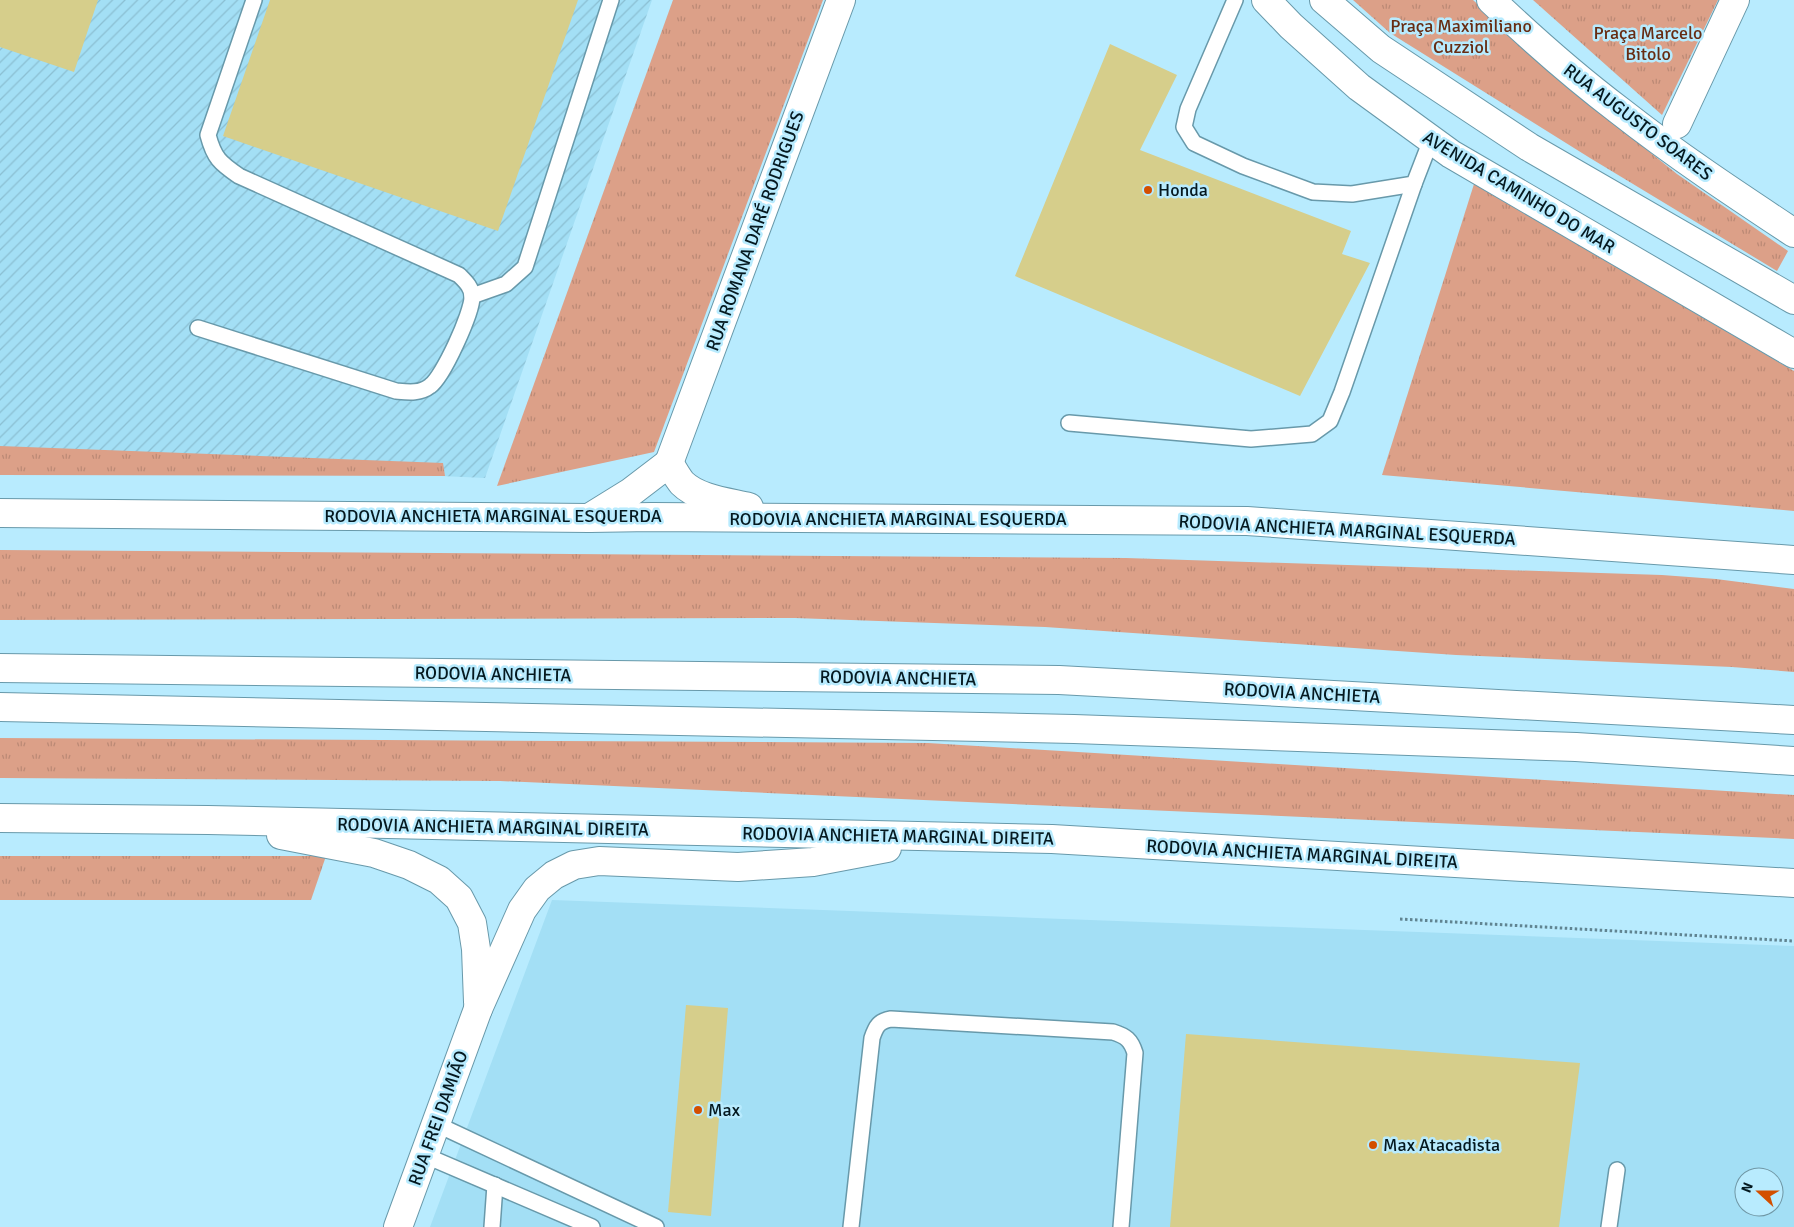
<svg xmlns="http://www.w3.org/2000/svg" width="1794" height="1227" viewBox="0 0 1794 1227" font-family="Signika,sans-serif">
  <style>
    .built { fill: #a3dff5; fill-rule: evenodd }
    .industrial { fill: url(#industrial-furrows) }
    .grass { fill: url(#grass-tufts) }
    .building { fill: #d6ce8b }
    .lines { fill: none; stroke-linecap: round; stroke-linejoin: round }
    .lane-casing { stroke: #6899aa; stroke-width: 18 }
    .street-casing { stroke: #6899aa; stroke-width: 30 }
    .secondary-casing { stroke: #6899aa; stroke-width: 30 }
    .highway-casing { stroke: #6899aa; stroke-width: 30 }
    .path { stroke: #608491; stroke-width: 3; stroke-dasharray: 2.5 2.5; stroke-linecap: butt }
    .lane { stroke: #fff; stroke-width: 15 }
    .street { stroke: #fff; stroke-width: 28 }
    .secondary { stroke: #fff; stroke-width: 28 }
    .highway { stroke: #fff; stroke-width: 28 }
    .poi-dot { fill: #d34f00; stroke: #b8ebfe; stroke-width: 2 }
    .labels { text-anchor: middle; stroke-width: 5; stroke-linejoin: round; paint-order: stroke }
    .park-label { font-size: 18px; fill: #672c12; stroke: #b8ebfe }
    .street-label { font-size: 18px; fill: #051920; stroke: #b8ebfe }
    .poi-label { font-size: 18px; fill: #051920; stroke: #b8ebfe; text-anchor: start }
  </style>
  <defs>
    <pattern id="industrial-furrows" width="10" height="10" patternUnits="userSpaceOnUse" patternTransform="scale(1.25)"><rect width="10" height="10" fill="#a3dff5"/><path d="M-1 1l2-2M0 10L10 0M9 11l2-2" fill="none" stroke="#8bbfd2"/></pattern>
    <pattern id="grass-tufts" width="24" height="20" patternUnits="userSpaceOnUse" patternTransform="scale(1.25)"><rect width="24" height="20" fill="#dca088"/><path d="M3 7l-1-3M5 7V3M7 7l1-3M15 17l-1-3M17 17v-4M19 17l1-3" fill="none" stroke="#bb8975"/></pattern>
  </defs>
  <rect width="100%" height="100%" fill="#b8ebfe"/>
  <path class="built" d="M552,900l1242,46v281h-1364zM1744,1177h30v30h-30z"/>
  <polygon class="industrial" points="0,0 652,0 485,478 0,456"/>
  <g class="grass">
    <polygon points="673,0 823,0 654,452 497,486"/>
    <polygon points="1353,0 1473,0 1580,96 1677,174 1788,251 1777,271 1590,158 1390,33"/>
    <polygon points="1533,0 1718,0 1662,115"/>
    <polygon points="1474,184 1794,371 1794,511 1382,475"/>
    <polygon points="0,446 443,463 445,476 0,475"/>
    <polygon points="0,550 1126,558 1662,575 1716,579 1794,589 1794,672 1732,667 1456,655 1045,627 795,618 0,620"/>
    <polygon points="0,738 928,743 1794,795 1794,839 500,781 0,778"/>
    <polygon points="0,856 326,856 311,900 0,900"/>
  </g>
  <g class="building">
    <polygon points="0,0 98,0 74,72 0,47"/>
    <polygon points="270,0 578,0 498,231 223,136"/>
    <polygon points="1110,44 1177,75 1140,150 1351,231 1342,254 1370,263 1300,396 1015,276"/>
    <polygon points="686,1005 728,1008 711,1216 668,1212"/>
    <polygon points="1186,1034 1580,1063 1559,1227 1170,1227"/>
  </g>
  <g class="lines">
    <defs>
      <g id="lane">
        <polyline points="1235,0 1188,109 1184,127 1194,143 1243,166 1313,192 1352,194 1414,184 1431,140"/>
        <polyline points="472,296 506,284 525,267 611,0"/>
        <path d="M198,328l198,63c11,1 24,3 34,-5 13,-9 42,-73 42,-89 0,-10 -7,-16 -13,-22l-220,-99c-19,-13 -25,-18 -31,-41l46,-135"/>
        <polyline points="1069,423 1251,439 1312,434 1330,421 1342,392 1414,184"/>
        <polyline points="436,1124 656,1227"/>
        <polyline points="424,1155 592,1227"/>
        <polyline points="492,1227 495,1185"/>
        <path d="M851,1227l21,-189c4,-12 7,-17 19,-19l222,13c13,4 18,8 22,21l-14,174"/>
        <polyline points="1609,1227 1617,1170"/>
      </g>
      <g id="street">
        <path d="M1491,0c41,39 84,77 129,111 56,44 115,83 174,122"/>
        <polyline points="1677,124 1735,0"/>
        <polyline points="669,463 841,0"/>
        <polyline points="398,1227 478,1009"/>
      </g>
      <g id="secondary">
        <polyline points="1266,0 1291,26 1359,87 1451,154 1794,354"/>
        <polyline points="1324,0 1381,49 1529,147 1794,300"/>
      </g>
      <g id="highway">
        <polyline points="0,513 589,518 652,517 1247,521 1794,560"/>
        <path d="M589,518l42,-26 38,-29c4,6 8,14 13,20 16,16 46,19 67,24"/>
        <polyline points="0,668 1059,680 1794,720"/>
        <polyline points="0,707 1074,729 1576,747 1794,761"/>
        <polyline points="0,818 208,820 1052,839 1794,883"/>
        <polyline points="281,835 374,853 409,865 439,880 459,898 472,923 476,949 478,1002"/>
        <polyline points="478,1009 522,910 537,889 554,875 574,865 599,861 738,867 813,862 887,848"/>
      </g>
    </defs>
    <use href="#lane" class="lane-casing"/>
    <use href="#street" class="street-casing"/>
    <use href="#secondary" class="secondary-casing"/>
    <use href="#highway" class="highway-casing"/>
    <polyline class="path" points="1400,919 1794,941"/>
    <use href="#lane" class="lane"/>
    <use href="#street" class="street"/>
    <use href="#secondary" class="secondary"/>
    <use href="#highway" class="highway"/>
  </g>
  <g class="poi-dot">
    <circle cx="1148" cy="190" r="5"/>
    <circle cx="698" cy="1110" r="5"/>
    <circle cx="1373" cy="1145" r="5"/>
  </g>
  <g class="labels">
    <g class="park-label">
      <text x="1461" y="32">Praça Maximiliano<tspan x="1461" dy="21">Cuzziol</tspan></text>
      <text x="1648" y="39">Praça Marcelo<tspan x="1648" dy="21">Bitolo</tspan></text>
    </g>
    <g class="street-label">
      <text transform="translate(1638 122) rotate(37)" y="6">RUA AUGUSTO SOARES</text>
      <text transform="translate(1519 192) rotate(31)" y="6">AVENIDA CAMINHO DO MAR</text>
      <text transform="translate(755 231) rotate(-70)" y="6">RUA ROMANA DARÉ RODRIGUES</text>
      <text x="493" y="522">RODOVIA ANCHIETA MARGINAL ESQUERDA</text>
      <text x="898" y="525">RODOVIA ANCHIETA MARGINAL ESQUERDA</text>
      <text transform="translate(1347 530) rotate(3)" y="6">RODOVIA ANCHIETA MARGINAL ESQUERDA</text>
      <text transform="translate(493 674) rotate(1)" y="6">RODOVIA ANCHIETA</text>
      <text transform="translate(898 678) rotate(1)" y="6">RODOVIA ANCHIETA</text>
      <text transform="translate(1302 693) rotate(3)" y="6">RODOVIA ANCHIETA</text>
      <text transform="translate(493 827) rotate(1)" y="6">RODOVIA ANCHIETA MARGINAL DIREITA</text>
      <text transform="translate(898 836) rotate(1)" y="6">RODOVIA ANCHIETA MARGINAL DIREITA</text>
      <text transform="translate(1302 854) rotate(3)" y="6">RODOVIA ANCHIETA MARGINAL DIREITA</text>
      <text transform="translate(438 1118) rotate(-70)" y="6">RUA FREI DAMIÃO</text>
    </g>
    <g class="poi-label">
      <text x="1158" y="196">Honda</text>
      <text x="708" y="1116">Max</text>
      <text x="1383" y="1151">Max Atacadista</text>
    </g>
  </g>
  <g transform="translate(1759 1192) rotate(291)"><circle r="24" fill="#b8ebfe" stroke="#7097a5"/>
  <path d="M0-4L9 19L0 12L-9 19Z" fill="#d34f00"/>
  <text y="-8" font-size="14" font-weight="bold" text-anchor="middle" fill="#051920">N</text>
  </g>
</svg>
